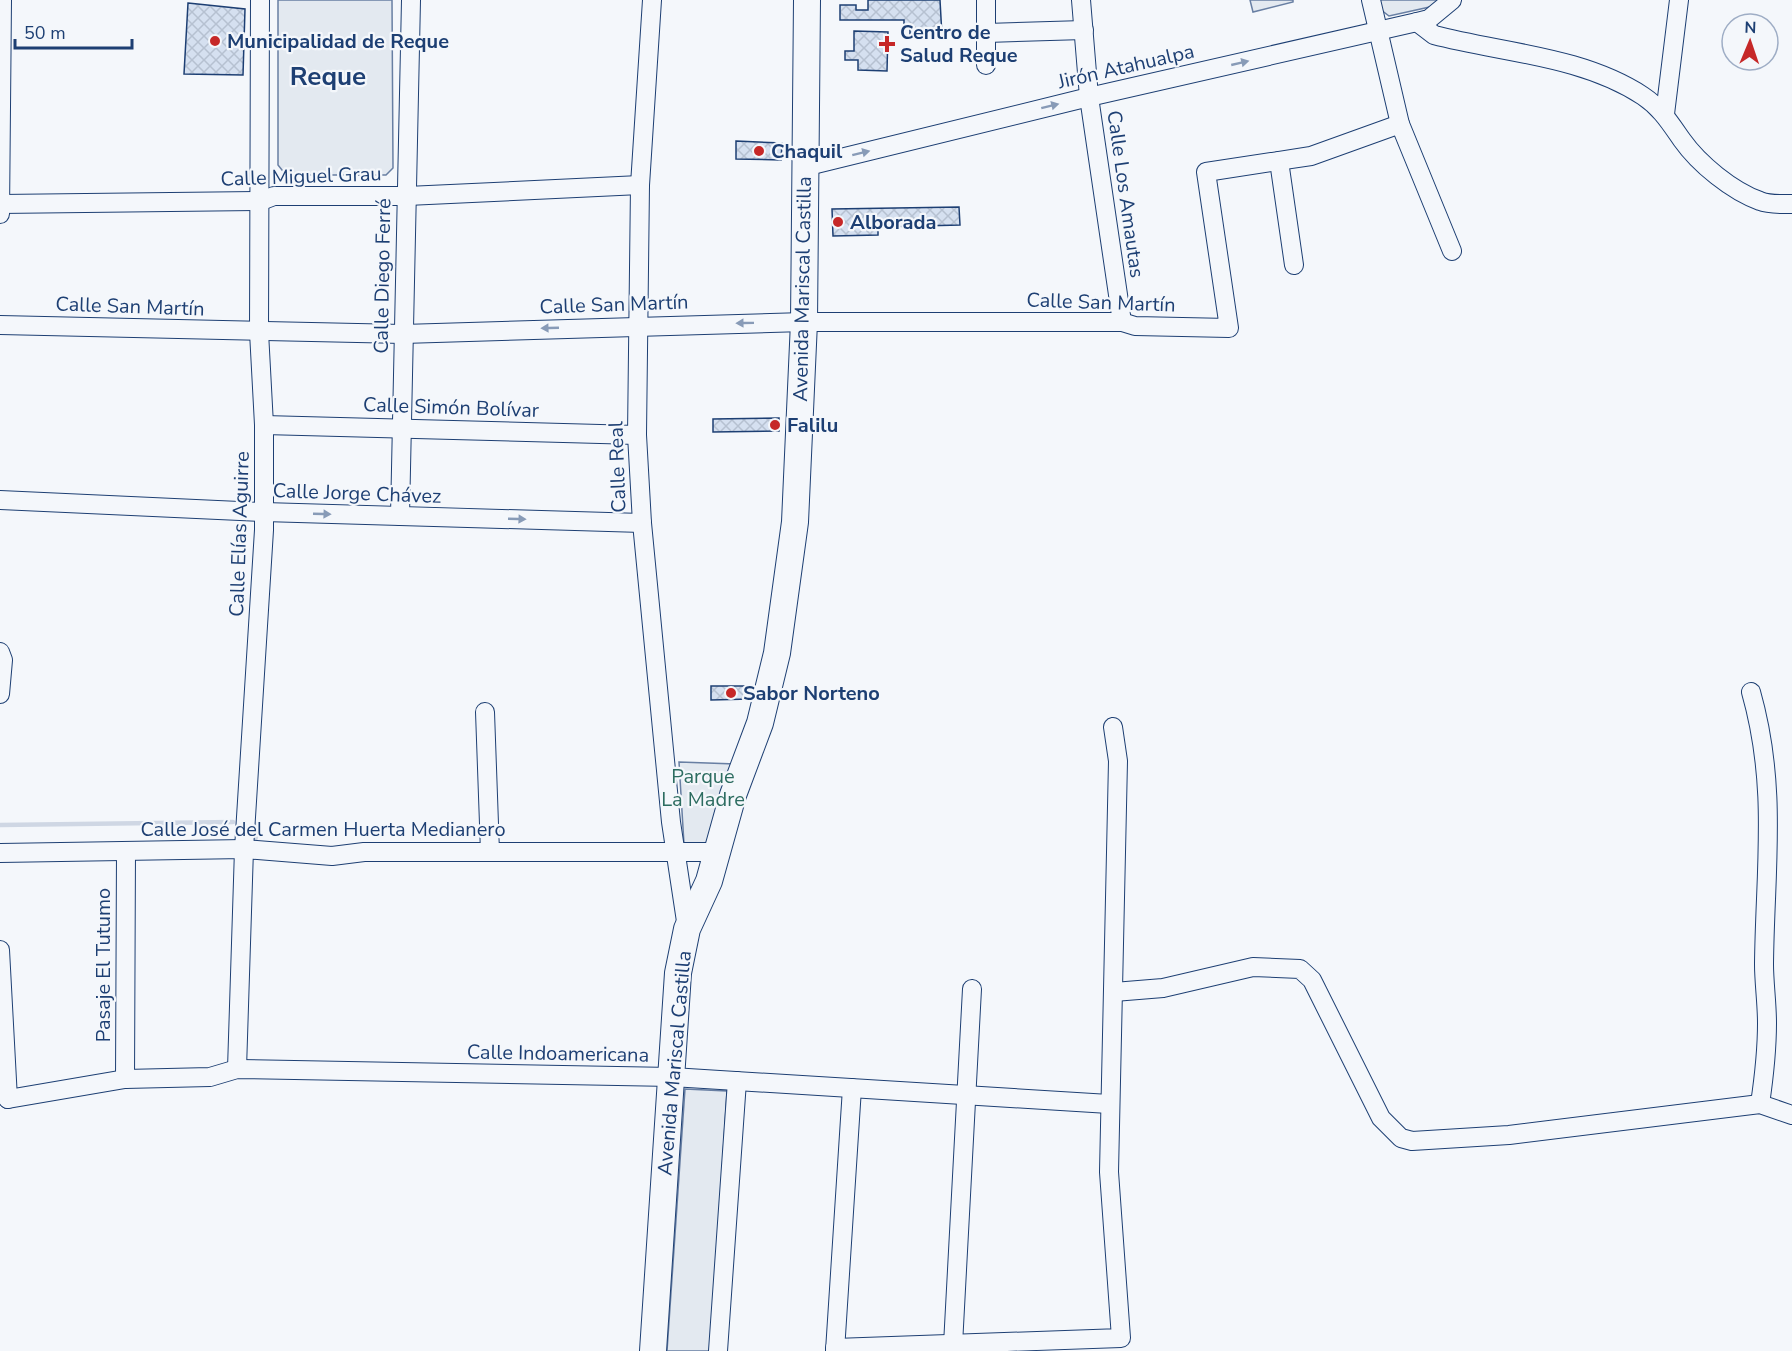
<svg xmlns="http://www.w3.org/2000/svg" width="1792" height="1351" viewBox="0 0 1792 1351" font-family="'Nunito Sans',sans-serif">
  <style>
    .green { fill: #e3e9f0; stroke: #687fa3; stroke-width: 1.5 }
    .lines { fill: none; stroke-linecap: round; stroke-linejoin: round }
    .stream { stroke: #cfd7e4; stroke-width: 4.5 }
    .building { fill: url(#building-cross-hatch); stroke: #1d3f73; stroke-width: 1.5 }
    .minor-casing { stroke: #1d3f73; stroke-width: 20 }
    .highway-casing { stroke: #1d3f73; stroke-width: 28 }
    .minor { stroke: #f4f7fb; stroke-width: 18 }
    .highway { stroke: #f4f7fb; stroke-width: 26 }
    .oneway { fill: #889bb7 }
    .poi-dot { fill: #c62828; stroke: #f4f7fb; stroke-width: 2 }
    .labels { text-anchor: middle; stroke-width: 4.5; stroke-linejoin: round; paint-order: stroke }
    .poi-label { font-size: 20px; font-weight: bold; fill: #1d3f73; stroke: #f4f7fb; text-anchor: start }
    .street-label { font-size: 20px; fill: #1d3f73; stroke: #f4f7fb }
    .park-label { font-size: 20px; fill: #2c6c60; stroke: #f4f7fb }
    .district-label { font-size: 26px; font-weight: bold; fill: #1d3f73; stroke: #f4f7fb }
  </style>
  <defs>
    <pattern id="building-cross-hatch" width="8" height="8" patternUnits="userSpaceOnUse" patternTransform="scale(1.5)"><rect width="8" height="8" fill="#d5e0f0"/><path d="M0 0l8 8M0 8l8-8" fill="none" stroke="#b6c1d1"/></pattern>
  </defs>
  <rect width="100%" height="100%" fill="#f4f7fb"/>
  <g class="green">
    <polygon points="278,0 392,0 393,168 386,175 286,175 278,165"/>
    <polygon points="1250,0 1293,0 1293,2 1253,12"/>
    <polygon points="1378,0 1438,0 1434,6 1389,16 1380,9"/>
    <polygon points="679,762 735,764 706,847 684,844"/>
    <polygon points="685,1089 727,1091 711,1351 667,1351"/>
  </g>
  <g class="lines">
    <g class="stream">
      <polyline points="252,822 259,827 254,843"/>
      <polyline points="0,825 233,822"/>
    </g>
  </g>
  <g class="building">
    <polygon points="868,0 940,0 942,36 910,35 910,26 904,26 904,20 840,20 840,5 856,5 856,10 868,10"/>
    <polygon points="188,3 245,9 243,75 184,74"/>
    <polygon points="854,31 888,32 887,71 858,70 858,60 845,60 845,51 854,51"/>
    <polygon points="736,141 782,143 781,160 736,159"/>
    <polygon points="959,207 960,225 878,227 878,235 833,236 832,209"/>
    <polygon points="779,418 779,431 713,432 713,419"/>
    <polygon points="711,686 752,686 750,699 711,700"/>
  </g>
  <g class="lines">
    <defs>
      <g id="minor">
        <polyline points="652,0 640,185 637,435 642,523 671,822 687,928"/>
        <polyline points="1081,0 1089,97 1122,322"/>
        <polyline points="1371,0 1400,124 1452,251"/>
        <path d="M1417,22l17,13c69,18 148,21 209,61 18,12 27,27 39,44 17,24 50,51 78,61 10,4 22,3 32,3"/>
        <polyline points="986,33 1084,30"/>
        <polyline points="986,65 986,0"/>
        <polyline points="1665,114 1679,0"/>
        <polyline points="1279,161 1294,265"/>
        <polyline points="804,167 1089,97 1417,22 1429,19 1452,0"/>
        <polyline points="0,204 261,201 274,196 407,196 640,185"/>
        <polyline points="0,214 2,0"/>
        <polyline points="0,325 403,334 804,322 1122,322 1135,326 1229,328 1206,172 1311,156 1400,124"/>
        <polyline points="264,425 637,435"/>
        <polyline points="0,500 264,512 642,523"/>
        <polyline points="400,516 411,0"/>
        <polyline points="0,652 3,660 0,694"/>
        <path d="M1751,692c27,95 14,177 13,272 0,19 3,39 3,59 0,27 -3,54 -7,81"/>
        <polyline points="485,712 490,852"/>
        <polyline points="0,853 244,849 332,856 364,852 717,852"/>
        <polyline points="0,950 8,1099"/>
        <polyline points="1114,992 1163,988 1253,967 1300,969 1312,980 1381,1118 1401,1138 1412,1141 1509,1135 1760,1104 1792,1115"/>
        <polyline points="237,1069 244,849 264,530 264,425 259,332 260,0"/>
        <polyline points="125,1079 126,852"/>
        <polyline points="8,1099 125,1079 210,1077 237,1069 672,1077 1109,1104"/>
        <polyline points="953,1345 972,989"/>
        <polyline points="835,1348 1121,1338 1109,1172 1118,761 1113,727"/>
        <polyline points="718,1351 737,1081"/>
        <polyline points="835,1351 852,1088"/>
      </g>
      <polyline id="highway" points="653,1351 678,973 687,929 709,881 733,795 760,723 777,653 795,522 804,322 807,0"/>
    </defs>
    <use href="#minor" class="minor-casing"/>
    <use href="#highway" class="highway-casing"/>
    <use href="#minor" class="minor"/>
    <use href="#highway" class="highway"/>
  </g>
  <defs><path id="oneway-solid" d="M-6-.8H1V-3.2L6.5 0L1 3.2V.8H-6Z" transform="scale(1.5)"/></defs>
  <g class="oneway">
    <use href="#oneway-solid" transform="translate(1240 63) rotate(-13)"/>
    <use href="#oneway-solid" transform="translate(1050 106) rotate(-14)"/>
    <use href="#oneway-solid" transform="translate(861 153) rotate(-14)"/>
    <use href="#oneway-solid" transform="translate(745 323) rotate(179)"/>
    <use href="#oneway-solid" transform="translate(550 328) rotate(178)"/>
    <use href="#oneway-solid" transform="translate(322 514) rotate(2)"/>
    <use href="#oneway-solid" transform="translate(517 519) rotate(2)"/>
  </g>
  <g class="poi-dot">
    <circle cx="215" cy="41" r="6"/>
    <path d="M884 35h6v6h6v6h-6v6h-6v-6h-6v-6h6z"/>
    <circle cx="759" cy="151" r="6"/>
    <circle cx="838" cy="222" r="6"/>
    <circle cx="775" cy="425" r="6"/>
    <circle cx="731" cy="693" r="6"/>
  </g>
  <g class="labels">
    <g class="poi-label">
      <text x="900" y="39">Centro de<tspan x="900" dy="23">Salud Reque</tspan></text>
      <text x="227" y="48">Municipalidad de Reque</text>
      <text x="771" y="158">Chaquil</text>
      <text x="850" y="229">Alborada</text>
      <text x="787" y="432">Falilu</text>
      <text x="743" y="700">Sabor Norteno</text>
    </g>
    <g class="street-label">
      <text transform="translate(1126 66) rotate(-13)" y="7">Jirón Atahualpa</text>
      <text transform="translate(301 176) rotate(-2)" y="7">Calle Miguel Grau</text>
      <text transform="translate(1126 194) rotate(82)" y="7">Calle Los Amautas</text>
      <text transform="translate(382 276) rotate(-89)" y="7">Calle Diego Ferré</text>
      <text transform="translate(802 289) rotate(-89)" y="7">Avenida Mariscal Castilla</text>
      <text transform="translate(1101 302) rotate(2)" y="7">Calle San Martín</text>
      <text transform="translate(614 304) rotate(-2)" y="7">Calle San Martín</text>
      <text transform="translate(130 306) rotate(2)" y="7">Calle San Martín</text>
      <text transform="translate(451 407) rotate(2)" y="7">Calle Simón Bolívar</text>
      <text transform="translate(617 467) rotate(-92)" y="7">Calle Real</text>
      <text transform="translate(357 493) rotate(2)" y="7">Calle Jorge Chávez</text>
      <text transform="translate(239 534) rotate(-88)" y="7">Calle Elías Aguirre</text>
      <text x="323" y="836">Calle José del Carmen Huerta Medianero</text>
      <text transform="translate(103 965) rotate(-90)" y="7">Pasaje El Tutumo</text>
      <text transform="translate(558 1053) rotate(1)" y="7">Calle Indoamericana</text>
      <text transform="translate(674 1063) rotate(-85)" y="7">Avenida Mariscal Castilla</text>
    </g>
    <g class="park-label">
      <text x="703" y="783">Parque<tspan x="703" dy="23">La Madre</tspan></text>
    </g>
    <g class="district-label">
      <text x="328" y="85">Reque</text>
    </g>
  </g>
  <g transform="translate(1750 42) rotate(2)"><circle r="28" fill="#f4f7fb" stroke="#9eadc5" stroke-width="1.5"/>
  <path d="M0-4.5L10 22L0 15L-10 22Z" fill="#c62828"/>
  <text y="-9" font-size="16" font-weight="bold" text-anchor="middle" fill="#1d3f73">N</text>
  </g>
  <path d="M15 39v9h117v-9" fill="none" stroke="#1d3f73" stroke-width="3"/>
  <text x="24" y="39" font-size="18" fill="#1d3f73" stroke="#f4f7fb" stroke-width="4.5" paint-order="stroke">50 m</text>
</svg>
